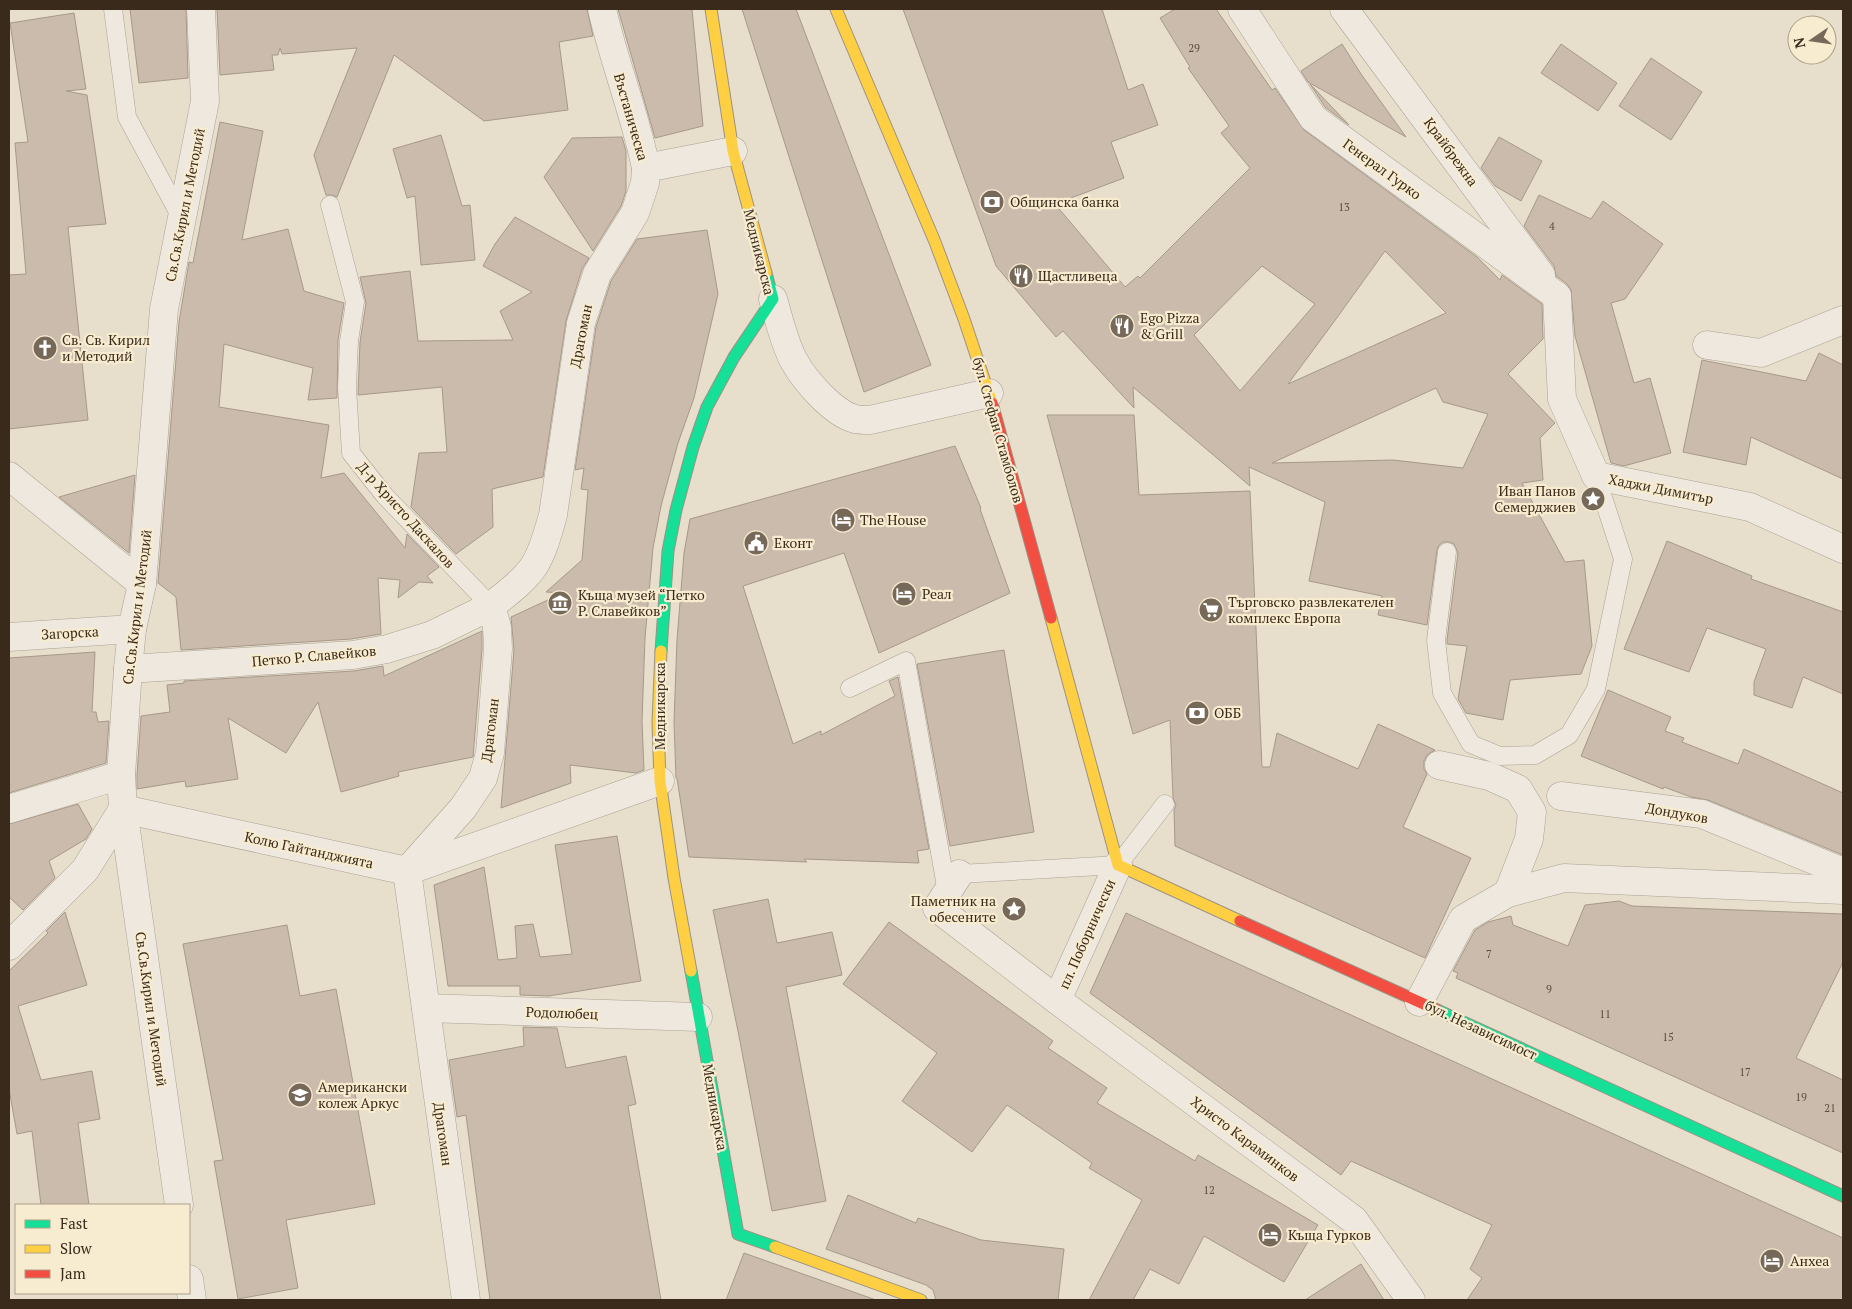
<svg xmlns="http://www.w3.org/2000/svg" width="1852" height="1309" viewBox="0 0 1852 1309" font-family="'PT Serif',serif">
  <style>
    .building { fill: #cabbac; stroke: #a7998a; fill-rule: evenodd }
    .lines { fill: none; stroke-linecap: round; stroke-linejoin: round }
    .lane-casing { stroke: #aba295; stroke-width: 19 }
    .street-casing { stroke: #aba295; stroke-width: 29 }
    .fast-casing { stroke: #9b9284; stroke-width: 13 }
    .slow-casing { stroke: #9b9284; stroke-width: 13 }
    .jam-casing { stroke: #9b9284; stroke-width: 13 }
    .lane { stroke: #eee8de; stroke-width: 18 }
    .street { stroke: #eee8de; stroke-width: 28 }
    .fast { stroke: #16e098; stroke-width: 11 }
    .slow { stroke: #ffcf43; stroke-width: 11 }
    .jam { stroke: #f24e42; stroke-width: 11 }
    .labels { text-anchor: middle; stroke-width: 4.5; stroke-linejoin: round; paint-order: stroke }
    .number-label { font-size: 11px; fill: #5e4e40 }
    .street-label { font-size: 14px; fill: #3a2a1c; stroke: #f8ecd0 }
    .poi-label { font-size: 14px; fill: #3a2a1c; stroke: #f8ecd0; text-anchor: start }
  </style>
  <rect width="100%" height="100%" fill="#e7decb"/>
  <g class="building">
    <polygon points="130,9 186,9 188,78 139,83"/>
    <polygon points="217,9 587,9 593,36 559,42 568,110 484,121 394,55 337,197 332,195 326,195 314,155 357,48 282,54 280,48 278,55 272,55 274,70 220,75"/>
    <polygon points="618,9 692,9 703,126 655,138"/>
    <polygon points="742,9 796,9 931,365 864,392"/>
    <path d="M903,9h199l26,81 15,-6 15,41 -47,17 13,36 -69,26 70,83 13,-11 2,2 110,-110 -29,-35 8,-7 -41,-58 2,-1 -30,-49 15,-9h41l56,81 3,-2 29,42 173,127 23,23 2,-5 40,29 1,35 -35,35 47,49 -15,15 3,42 -21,3 43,79 19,-2 8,86 -11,28 -71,6 -7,40 -37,-7 -8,-14 9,-53 -20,-2v-4l11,-87 -4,-9 -5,-2h-6l-4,3 -2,5 -10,75 -49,-10 4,-19 -73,-15 16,-79 -76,-35 1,19 -117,-99 1,21 -71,-77 -7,6 -60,-71zM1385,251l61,62 -158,71 48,-65zM1262,266l53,38 -75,87 -46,-56zM1436,388l7,14 45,12 -25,54 -70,-8 -121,3z"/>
    <polygon points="74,13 86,89 66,91 87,95 106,224 68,227 88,420 9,429 9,275 26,274 15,143 28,142 10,23"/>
    <polygon points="1342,44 1361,74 1406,137 1308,82 1301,71"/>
    <polygon points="1561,44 1617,83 1598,111 1541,73"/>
    <polygon points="1651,58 1702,92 1671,140 1619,106"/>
    <polygon points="1310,84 1349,125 1325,107"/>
    <polygon points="220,122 263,131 242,240 288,229 304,291 344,303 338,340 337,398 308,400 313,368 224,344 219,407 329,425 321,478 344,473 405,548 407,534 439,567 427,576 433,583 419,582 398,598 400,580 378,578 381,634 351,639 181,650 176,597 158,583 179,322 189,262 193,263"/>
    <polygon points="441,135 462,206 470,205 475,260 421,265 415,196 407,198 393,149"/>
    <polygon points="622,137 626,151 626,191 621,206 593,251 544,177 572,138"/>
    <polygon points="1499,137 1542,161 1521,201 1495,186 1481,168"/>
    <polygon points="1539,195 1591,219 1603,201 1663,244 1625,299 1611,303 1634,383 1650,378 1671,453 1624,466 1611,463 1575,336 1571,290 1566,283 1556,276 1554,266 1524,226"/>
    <polygon points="515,217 589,258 582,269 566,321 543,477 492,489 493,527 456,554 411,507 419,453 447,452 442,387 358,395 360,342 366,303 360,277 410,271 418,341 513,340 500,311 532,292 483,266 495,244"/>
    <polygon points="707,230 718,294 694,398 678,443 661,506 653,548 645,638 642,721 644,770 636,773 570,765 571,783 501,808 514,650 511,617 563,593 546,592 582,560 588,490 581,489 584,468 575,470 596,327 611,281 637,239"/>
    <polygon points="1819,353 1843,365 1843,479 1751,437 1746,465 1683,452 1702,360 1806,381"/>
    <polygon points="1047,415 1134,415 1139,495 1250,491 1262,767 1270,767 1277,733 1358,769 1378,724 1435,750 1428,754 1424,761 1424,769 1427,774 1403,827 1471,858 1425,958 1175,846 1174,810 1176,805 1173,798 1170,720 1133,734"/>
    <polygon points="955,446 981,508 980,509 1010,593 879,653 844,553 743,586 793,744 821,731 821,735 895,696 889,681 898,677 929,849 917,851 919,863 804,859 807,862 689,857 677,778 676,778 674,722 677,640 684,553 690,519"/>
    <polygon points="135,475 129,553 59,497"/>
    <polygon points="1667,541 1752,576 1751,579 1843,612 1843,694 1803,677 1792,708 1754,695 1754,682 1766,649 1707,628 1689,672 1624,649"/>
    <polygon points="482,631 482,649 473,757 398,772 399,776 341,792 318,702 286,753 228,718 238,779 186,787 185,781 137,789 137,775 141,716 170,712 167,685 184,683 184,681 354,671 383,666 384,676"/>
    <polygon points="1004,650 1034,832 950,846 917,664"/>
    <polygon points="95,652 92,712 96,712 98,722 109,721 106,763 9,793 9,658"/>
    <polygon points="1608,690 1671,717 1665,731 1684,738 1682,742 1738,764 1744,749 1843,793 1843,855 1708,800 1691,797 1664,787 1663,789 1581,756"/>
    <polygon points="78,804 92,829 86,839 49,861 55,878 23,910 9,897 9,824"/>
    <polygon points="617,836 641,981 549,996 520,995 520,986 448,986 434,885 484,867 498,960 517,958 515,926 533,924 540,957 572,954 555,845"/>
    <polygon points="768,899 777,943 832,932 842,975 786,987 826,1201 772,1211 739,1036 713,910"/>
    <polygon points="1619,901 1632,906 1843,914 1843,962 1796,1058 1843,1080 1843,1153 1456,978 1458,973 1453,971 1475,930 1488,922 1511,916 1513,925 1568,946 1585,905"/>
    <polygon points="65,912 87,985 18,1006 41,1080 92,1071 100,1119 78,1123 89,1205 41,1205 32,1131 17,1134 9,1089 9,971 48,933 46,931"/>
    <polygon points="1126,913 1843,1238 1843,1300 1467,1300 1482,1278 1470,1269 1492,1225 1351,1161 1341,1175 1090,993"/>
    <polygon points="889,922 1053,1041 1048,1048 1107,1088 1097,1103 1195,1161 1198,1155 1318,1225 1284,1282 1204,1236 1179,1284 1150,1269 1133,1300 1089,1300 1142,1200 1089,1168 1092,1163 1007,1105 972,1152 902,1101 937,1053 843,984"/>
    <polygon points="287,925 300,996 336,989 375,1204 286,1220 298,1288 238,1299 214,1161 223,1160 183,944"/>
    <polygon points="523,1027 557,1028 566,1068 626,1056 636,1104 628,1106 661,1300 490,1300 466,1115 457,1117 449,1060 524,1046"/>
    <polygon points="848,1195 916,1223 918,1218 981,1240 1064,1249 1058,1300 936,1300 933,1290 926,1285 826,1249"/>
    <polygon points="744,1253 876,1300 726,1300"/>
    <polygon points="1361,1264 1384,1300 1305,1300"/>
  </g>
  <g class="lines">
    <defs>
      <g id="lane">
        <polyline points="113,9 127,117 182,219"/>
        <polyline points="330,205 355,302 349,341 347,387 351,453 385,496 491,606"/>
        <polyline points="1447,552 1436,640 1442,693 1471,744 1500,756 1535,755 1569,735 1596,689 1623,559 1596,476"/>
        <polyline points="850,688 906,661 947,892"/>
        <polyline points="959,874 1118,865 1165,804"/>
      </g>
      <g id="street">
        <path d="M602,9c12,53 33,105 44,159l87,-17"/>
        <polyline points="1242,9 1313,118 1557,296"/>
        <polyline points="1344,9 1541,275"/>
        <polyline points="1557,296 1562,399 1596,476 1750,507 1843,549"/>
        <path d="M773,299c6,20 11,44 21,62 11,20 39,52 61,58 4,1 10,1 15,1l119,-27"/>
        <polyline points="1707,345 1761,353 1843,320"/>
        <polyline points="9,476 142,584"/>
        <polyline points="9,637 132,629"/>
        <polyline points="128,669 353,655 387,649 432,635 491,606"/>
        <polyline points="1439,765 1489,776 1518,789 1532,812 1529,839 1508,893"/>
        <polyline points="1561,796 1702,814 1843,872"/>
        <polyline points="9,809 121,775"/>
        <polyline points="959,874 937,908 1057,1000 1118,865"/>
        <polyline points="9,946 85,870 123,809 407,871 660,781"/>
        <polyline points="1057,1000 1354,1220 1411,1300"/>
        <polyline points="1419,1002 1463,919 1508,893 1564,878 1843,890"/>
        <polyline points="426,1008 698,1017"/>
        <polyline points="179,1205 123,809 121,775 128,669 132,629 142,584 164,309 205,101 201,9"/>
        <polyline points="189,1279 192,1300"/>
        <path d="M466,1300l-59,-429 56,-63 20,-30 7,-25 8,-104 -1,-22 -6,-21c15,-12 32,-24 43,-40 10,-16 14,-34 19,-51l28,-192 16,-49 38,-61 10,-30 1,-15"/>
      </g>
      <g id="fast">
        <polyline points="661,651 668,551 676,510 693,447 707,407 734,357 773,299 766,273"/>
        <polyline points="691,971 738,1234 775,1247"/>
        <polyline points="1437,1010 1843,1196"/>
      </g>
      <g id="slow">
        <polyline points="711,9 733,151 766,273"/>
        <polyline points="836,9 935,242 964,319 992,403"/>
        <polyline points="1051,618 1118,865 1240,921"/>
        <polyline points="661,651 658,722 660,781 674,878 691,971"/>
        <polyline points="775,1247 921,1300"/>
      </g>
      <g id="jam">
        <polyline points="992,403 1051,618"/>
        <polyline points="1240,921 1437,1010"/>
      </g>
    </defs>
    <use href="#lane" class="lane-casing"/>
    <use href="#street" class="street-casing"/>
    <use href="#fast" class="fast-casing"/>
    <use href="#slow" class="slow-casing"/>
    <use href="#jam" class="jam-casing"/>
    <use href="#lane" class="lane"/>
    <use href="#street" class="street"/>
    <use href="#fast" class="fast"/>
    <use href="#slow" class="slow"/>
    <use href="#jam" class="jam"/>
  </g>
  <defs>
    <symbol id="bank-disc" viewBox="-11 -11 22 22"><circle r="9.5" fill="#776959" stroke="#f8ecd0"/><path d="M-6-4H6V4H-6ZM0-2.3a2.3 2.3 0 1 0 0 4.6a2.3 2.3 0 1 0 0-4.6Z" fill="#fff"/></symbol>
    <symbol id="restaurant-disc" viewBox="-11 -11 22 22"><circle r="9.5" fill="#776959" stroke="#f8ecd0"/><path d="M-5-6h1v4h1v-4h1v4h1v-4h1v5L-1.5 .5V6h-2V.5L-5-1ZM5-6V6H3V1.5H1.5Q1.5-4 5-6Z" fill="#fff"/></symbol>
    <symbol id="church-disc" viewBox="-11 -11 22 22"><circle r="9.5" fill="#776959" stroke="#f8ecd0"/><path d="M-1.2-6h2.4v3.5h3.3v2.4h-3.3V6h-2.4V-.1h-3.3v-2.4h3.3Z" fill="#fff"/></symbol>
    <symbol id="sight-disc" viewBox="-11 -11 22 22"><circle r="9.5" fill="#776959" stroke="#f8ecd0"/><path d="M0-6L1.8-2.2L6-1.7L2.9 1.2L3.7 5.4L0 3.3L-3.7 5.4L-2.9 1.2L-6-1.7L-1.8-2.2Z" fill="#fff"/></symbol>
    <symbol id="hotel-disc" viewBox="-11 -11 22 22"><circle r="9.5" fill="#776959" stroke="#f8ecd0"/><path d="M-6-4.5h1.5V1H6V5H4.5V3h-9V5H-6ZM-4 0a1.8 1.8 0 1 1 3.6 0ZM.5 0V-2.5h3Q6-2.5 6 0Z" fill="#fff"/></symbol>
    <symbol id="civic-disc" viewBox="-11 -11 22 22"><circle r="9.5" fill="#776959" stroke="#f8ecd0"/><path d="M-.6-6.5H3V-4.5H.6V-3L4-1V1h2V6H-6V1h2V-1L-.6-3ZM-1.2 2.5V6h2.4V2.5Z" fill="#fff"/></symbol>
    <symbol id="museum-disc" viewBox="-11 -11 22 22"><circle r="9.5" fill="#776959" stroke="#f8ecd0"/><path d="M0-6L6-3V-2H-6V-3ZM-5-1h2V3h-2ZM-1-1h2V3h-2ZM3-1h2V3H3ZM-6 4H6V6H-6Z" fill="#fff"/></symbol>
    <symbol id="supermarket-disc" viewBox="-11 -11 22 22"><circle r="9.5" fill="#776959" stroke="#f8ecd0"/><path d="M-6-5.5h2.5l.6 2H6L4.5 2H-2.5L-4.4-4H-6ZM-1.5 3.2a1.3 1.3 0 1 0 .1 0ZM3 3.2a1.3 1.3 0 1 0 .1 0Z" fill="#fff"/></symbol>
    <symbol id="school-disc" viewBox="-11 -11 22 22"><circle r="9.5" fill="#776959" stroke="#f8ecd0"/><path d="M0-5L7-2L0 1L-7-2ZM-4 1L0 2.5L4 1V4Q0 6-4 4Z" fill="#fff"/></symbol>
  </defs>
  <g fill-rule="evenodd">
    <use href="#bank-disc" x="978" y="188" width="28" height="28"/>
    <use href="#restaurant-disc" x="1007" y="262" width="28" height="28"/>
    <use href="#restaurant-disc" x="1108" y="312" width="28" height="28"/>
    <use href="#church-disc" x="31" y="334" width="28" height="28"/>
    <use href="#sight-disc" x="1579" y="485" width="28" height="28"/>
    <use href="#hotel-disc" x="829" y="506" width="28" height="28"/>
    <use href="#civic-disc" x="742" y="529" width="28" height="28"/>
    <use href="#hotel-disc" x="890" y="580" width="28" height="28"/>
    <use href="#museum-disc" x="546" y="589" width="28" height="28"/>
    <use href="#supermarket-disc" x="1197" y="596" width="28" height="28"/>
    <use href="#bank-disc" x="1183" y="699" width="28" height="28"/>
    <use href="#sight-disc" x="1000" y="895" width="28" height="28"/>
    <use href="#school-disc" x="286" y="1081" width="28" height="28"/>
    <use href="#hotel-disc" x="1256" y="1221" width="28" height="28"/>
    <use href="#hotel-disc" x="1758" y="1247" width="28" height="28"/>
  </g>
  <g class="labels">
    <g class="number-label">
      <text x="1194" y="52">29</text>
      <text x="1344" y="211">13</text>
      <text x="1552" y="230">4</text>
      <text x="1489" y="958">7</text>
      <text x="1549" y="993">9</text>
      <text x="1605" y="1018">11</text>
      <text x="1668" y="1041">15</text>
      <text x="1745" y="1076">17</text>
      <text x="1801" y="1101">19</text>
      <text x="1830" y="1112">21</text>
      <text x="1209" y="1194">12</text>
    </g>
    <g class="street-label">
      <text transform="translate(631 117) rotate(74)" y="5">Въстаническа</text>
      <text transform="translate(1451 152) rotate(54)" y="5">Крайбрежна</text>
      <text transform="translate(1382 169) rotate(36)" y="5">Генерал Гурко</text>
      <text transform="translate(185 205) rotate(-79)" y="5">Св.Св.Кирил и Методий</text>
      <text transform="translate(759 252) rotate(76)" y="5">Медникарска</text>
      <text transform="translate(581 336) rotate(-79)" y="5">Драгоман</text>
      <text transform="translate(998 430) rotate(74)" y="5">бул. Стефан Стамболов</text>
      <text transform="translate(1661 489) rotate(11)" y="5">Хаджи Димитър</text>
      <text transform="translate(406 515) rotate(48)" y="5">Д-р Христо Даскалов</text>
      <text transform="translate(137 607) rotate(-83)" y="5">Св.Св.Кирил и Методий</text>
      <text transform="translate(70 633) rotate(-3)" y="5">Загорска</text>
      <text transform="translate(314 656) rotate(-5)" y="5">Петко Р. Славейков</text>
      <text transform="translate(660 706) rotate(-90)" y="5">Медникарска</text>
      <text transform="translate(490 730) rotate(-83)" y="5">Драгоман</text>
      <text transform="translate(1677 813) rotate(10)" y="5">Дондуков</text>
      <text transform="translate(309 850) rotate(12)" y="5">Колю Гайтанджията</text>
      <text transform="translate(1087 934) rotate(-66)" y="5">пл. Поборнически</text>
      <text transform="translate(151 1009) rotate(82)" y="5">Св.Св.Кирил и Методий</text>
      <text transform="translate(562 1013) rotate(2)" y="5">Родолюбец</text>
      <text transform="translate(1481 1030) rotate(25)" y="5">бул. Независимост</text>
      <text transform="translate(715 1107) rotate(80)" y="5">Медникарска</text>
      <text transform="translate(443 1134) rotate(82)" y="5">Драгоман</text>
      <text transform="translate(1245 1139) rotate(37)" y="5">Христо Караминков</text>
    </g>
    <g class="poi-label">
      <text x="1010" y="207">Общинска банка</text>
      <text x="1038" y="281">Щастливеца</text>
      <text x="1140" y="323">Ego Pizza<tspan x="1140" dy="16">&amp; Grill</tspan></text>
      <text x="62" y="345">Св. Св. Кирил<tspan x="62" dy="16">и Методий</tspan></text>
      <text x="1576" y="496" text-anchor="end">Иван Панов<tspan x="1576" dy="16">Семерджиев</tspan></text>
      <text x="860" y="525">The House</text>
      <text x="774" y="548">Еконт</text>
      <text x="922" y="599">Реал</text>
      <text x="578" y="600">Къща музей “Петко<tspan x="578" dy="16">Р. Славейков”</tspan></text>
      <text x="1228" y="607">Търговско развлекателен<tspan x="1228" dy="16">комплекс Европа</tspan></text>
      <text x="1214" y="718">ОББ</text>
      <text x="996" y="906" text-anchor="end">Паметник на<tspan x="996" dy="16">обесените</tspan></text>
      <text x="318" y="1092">Американски<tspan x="318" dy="16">колеж Аркус</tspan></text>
      <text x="1288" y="1240">Къща Гурков</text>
      <text x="1790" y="1266">Анхеа</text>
    </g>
  </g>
  <rect width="1852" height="1309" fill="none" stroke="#3a2a1c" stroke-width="20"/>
  <rect x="15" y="1204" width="175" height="90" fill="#f8ecd0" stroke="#ac9e88"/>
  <rect x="25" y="1220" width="25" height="8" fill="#16e098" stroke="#ac9e88"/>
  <text x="60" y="1229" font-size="15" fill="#3a2a1c">Fast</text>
  <rect x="25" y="1245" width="25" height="8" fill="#ffcf43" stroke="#ac9e88"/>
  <text x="60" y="1254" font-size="15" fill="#3a2a1c">Slow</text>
  <rect x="25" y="1270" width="25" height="8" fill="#f24e42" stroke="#ac9e88"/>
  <text x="60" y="1279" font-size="15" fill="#3a2a1c">Jam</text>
  <g transform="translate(1812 40) rotate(257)"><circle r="24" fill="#f8ecd0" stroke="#ac9e88"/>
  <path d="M0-4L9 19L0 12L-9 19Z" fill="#776959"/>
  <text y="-8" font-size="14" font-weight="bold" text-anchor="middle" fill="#3a2a1c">N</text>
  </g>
</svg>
